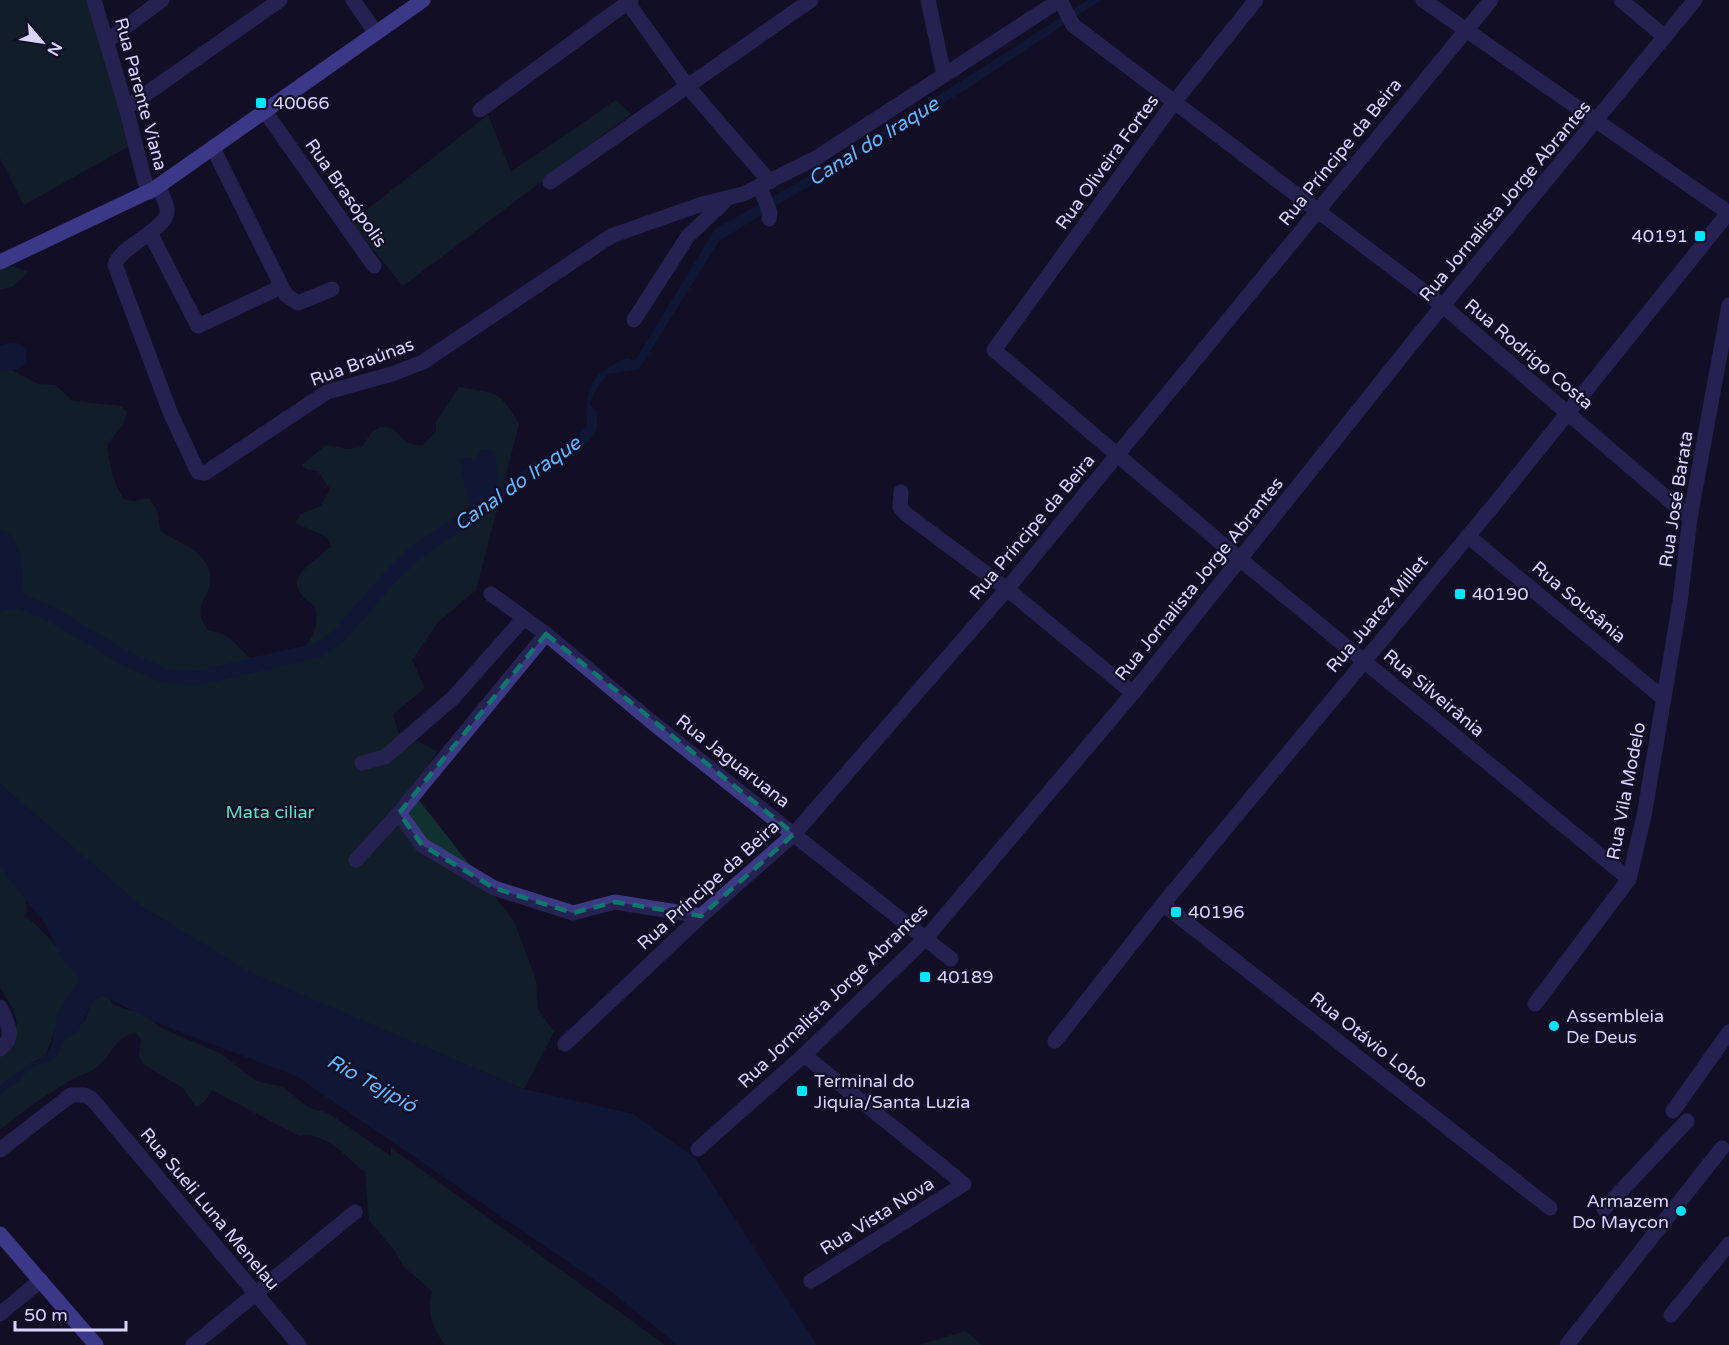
<svg xmlns="http://www.w3.org/2000/svg" width="1729" height="1345" viewBox="0 0 1729 1345" font-family="'Varela Round',sans-serif">
  <style>
    .green { fill: #12302f }
    .water { fill: #0c2248 }
    .lines { fill: none; stroke-linecap: round; stroke-linejoin: round }
    .canal { stroke: #0c2248; stroke-width: 15 }
    .river { stroke: #0c2248; stroke-width: 27 }
    .street { stroke: #3d3a85; stroke-width: 15 }
    .secondary { stroke: #6f6bff; stroke-width: 15 }
    .marked { fill: none; stroke: #0f766e; stroke-width: 4.5; stroke-dasharray: 12 8; stroke-linejoin: round }
    .poi-dot { fill: #00e5ff; stroke: #130f26; stroke-width: 2 }
    .labels { text-anchor: middle; stroke-width: 4.5; stroke-linejoin: round; paint-order: stroke }
    .street-label { font-size: 18px; fill: #d9d4ff; stroke: #130f26 }
    .poi-label { font-size: 18px; fill: #d9d4ff; stroke: #130f26; text-anchor: start }
    .park-label { font-size: 18px; fill: #5fe0c0; stroke: #130f26 }
    .water-label { font-size: 20px; font-style: italic; fill: #62b6ff; stroke: #130f26 }
  </style>
  <rect width="100%" height="100%" fill="#130f26"/>
  <g class="green">
    <polygon points="0,0 87,0 129,146 24,205 0,158"/>
    <polygon points="616,100 631,114 403,286 351,222 488,115 511,172"/>
    <polygon points="10,265 28,272 12,287 0,289 0,268"/>
    <path d="M0,369h9l29,15 17,1 18,16 48,5 6,6 -3,10 -17,23c3,20 5,37 17,54l9,2 16,-3 8,12 3,20c14,12 35,15 45,32 20,32 -22,38 4,69 28,2 32,28 52,32 11,2 27,-5 38,-8 13,-16 21,-28 16,-49 -40,-27 -3,-40 16,-60l-4,-9 -32,-14 6,-9 20,-8 9,-17 -12,-18 -12,-2 -4,-4 24,-20 22,4 14,-2 10,-15 9,-5 10,1 17,15 14,3 14,-15v-9l23,-35c39,7 39,2 60,37l-43,166 -38,32 -26,38 13,28 -32,26 5,18 39,19 -21,34 2,14 96,122 22,59 2,30 16,22 -30,57 -272,-115 -111,-68 -141,-122z"/>
    <path d="M0,851l25,43 2,19 -4,3c18,8 46,46 56,63l-20,40 -14,38 -12,5 -33,24v-32l14,-17 3,-12 -3,-15 -14,-22z"/>
    <path d="M102,995l8,4 2,5c20,9 30,5 47,23l62,27 35,27 27,6 26,21 19,5 63,43v-8l274,197h-220c-12,-15 -19,-35 -13,-54l-28,-24 -9,-16 -26,-31 -4,-48c-18,-15 -41,-42 -66,-36l-87,-46 -8,12 -8,5 -13,-19 -40,-24 -4,-8 2,-17 -6,-6c-19,2 -23,22 -37,33 -8,7 -19,9 -29,15 -24,15 -47,30 -69,49v-33l4,-7 16,-10 7,-10 30,-17 8,-14 20,-19 7,-19z"/>
    <polygon points="965,1331 982,1345 919,1345"/>
  </g>
  <g class="water">
    <path d="M1088,0h13l-128,85 -254,156 -80,128 -31,5 -12,15 -6,15 7,8v17l-6,10 -29,24 -27,10 -72,54 -4,-9 11,-8 -11,-50 9,-3 7,3 5,-9 7,-2 8,3 4,36 45,-32 29,-12 14,-20c-2,-39 4,-50 40,-66l8,3 80,-132 121,-68z"/>
    <polygon points="0,784 141,906 252,973 524,1089 633,1114 695,1158 817,1345 678,1345 605,1287 296,1076 157,1023 102,995 92,1001 78,1032 65,1039 56,1058 27,1070 20,1080 4,1090 0,1097 0,1086 27,1066 45,1057 52,1045 58,1012 79,979 61,957 46,925 0,868"/>
  </g>
  <g class="lines">
    <polyline class="canal" points="0,605 10,597 49,613 125,658 165,676 198,678 319,650 339,636 391,576 414,554 476,511"/>
    <g class="river">
      <polyline points="0,359 13,356"/>
      <polyline points="0,543 8,559 10,597"/>
    </g>
    <g class="street">
      <polyline points="94,0 126,108 145,182 150,192"/>
      <polyline points="353,0 376,33"/>
      <polyline points="626,0 688,87 770,182"/>
      <polyline points="928,0 944,75"/>
      <polyline points="1060,0 1073,25 1443,306 1690,518"/>
      <polyline points="1256,0 1175,101 994,350 1241,560 1629,879"/>
      <polyline points="1423,0 1729,213"/>
      <polyline points="1621,0 1665,37"/>
      <polyline points="107,41 162,0"/>
      <polyline points="126,108 280,0"/>
      <polyline points="480,110 631,0"/>
      <polyline points="266,113 374,266"/>
      <polyline points="214,150 286,295 298,303 332,289"/>
      <polyline points="550,182 811,0"/>
      <path d="M159,187c2,6 7,15 8,22 3,20 -48,37 -52,56l55,147 28,60 7,1 122,-81 65,-18 31,-12 188,-126 91,-32 41,-10 73,-36 244,-158"/>
      <polyline points="760,187 770,213 769,219"/>
      <polyline points="150,233 198,326 281,287"/>
      <polyline points="634,320 688,236 725,201"/>
      <polyline points="901,492 900,507 906,514 1007,589 1133,693"/>
      <polyline points="1468,536 1664,699"/>
      <polyline points="491,594 546,634 653,723 951,959"/>
      <polyline points="362,763 385,757 453,698 524,618"/>
      <polyline points="399,813 422,845 494,888 573,913 615,902 701,916"/>
      <polyline points="356,860 399,813 546,634"/>
      <polyline points="1163,904 1550,1208"/>
      <polyline points="1535,1004 1629,879 1644,816 1680,602 1690,518 1729,305"/>
      <path d="M0,1007c7,15 17,30 0,42"/>
      <polyline points="1055,1041 1163,904 1498,500 1729,212"/>
      <polyline points="565,1044 701,916 794,834 1007,589 1491,0"/>
      <polyline points="804,1055 964,1184 811,1281"/>
      <polyline points="1673,1111 1729,1032"/>
      <polyline points="698,1149 804,1055 926,938 1133,693 1417,337 1695,0"/>
      <polyline points="0,1150 71,1095 85,1095 92,1099 299,1345"/>
      <polyline points="1604,1209 1687,1121"/>
      <polyline points="0,1314 41,1280"/>
      <polyline points="1671,1315 1729,1244"/>
      <polyline points="193,1345 355,1212"/>
      <polyline points="1567,1345 1722,1148"/>
    </g>
    <g class="secondary">
      <polyline points="0,262 154,189 423,0"/>
      <polyline points="0,1234 96,1345"/>
    </g>
  </g>
  <path d="M0 0H1729V1345H0ZM546,634l248,200 -93,82 -86,-14 -42,11 -79,-25 -72,-43 -23,-32z" fill="#130f26" fill-opacity=".55" fill-rule="evenodd"/>
  <path class="marked" d="M546,634l248,200 -93,82 -86,-14 -42,11 -79,-25 -72,-43 -23,-32z"/>
  <g class="poi-dot">
    <rect x="255" y="97" width="12" height="12" rx="3"/>
    <rect x="1694" y="230" width="12" height="12" rx="3"/>
    <rect x="1454" y="588" width="12" height="12" rx="3"/>
    <rect x="1170" y="906" width="12" height="12" rx="3"/>
    <rect x="919" y="971" width="12" height="12" rx="3"/>
    <circle cx="1554" cy="1026" r="6"/>
    <rect x="796" y="1085" width="12" height="12" rx="3"/>
    <circle cx="1681" cy="1211" r="6"/>
  </g>
  <g class="labels">
    <g class="street-label">
      <text transform="translate(141 94) rotate(75)" y="6">Rua Parente Viana</text>
      <text transform="translate(1340 152) rotate(-51)" y="6">Rua Príncipe da Beira</text>
      <text transform="translate(1107 162) rotate(-54)" y="6">Rua Oliveira Fortes</text>
      <text transform="translate(346 193) rotate(55)" y="6">Rua Brasópolis</text>
      <text transform="translate(1505 201) rotate(-50)" y="6">Rua Jornalista Jorge Abrantes</text>
      <text transform="translate(1529 354) rotate(40)" y="6">Rua Rodrigo Costa</text>
      <text transform="translate(362 362) rotate(-20)" y="6">Rua Braúnas</text>
      <text transform="translate(1676 499) rotate(-81)" y="6">Rua José Barata</text>
      <text transform="translate(1032 527) rotate(-50)" y="6">Rua Príncipe da Beira</text>
      <text transform="translate(1199 579) rotate(-51)" y="6">Rua Jornalista Jorge Abrantes</text>
      <text transform="translate(1579 602) rotate(40)" y="6">Rua Sousânia</text>
      <text transform="translate(1377 614) rotate(-50)" y="6">Rua Juarez Millet</text>
      <text transform="translate(1434 693) rotate(40)" y="6">Rua Silveirânia</text>
      <text transform="translate(733 761) rotate(38)" y="6">Rua Jaguaruana</text>
      <text transform="translate(1626 791) rotate(-79)" y="6">Rua Vila Modelo</text>
      <text transform="translate(708 885) rotate(-42)" y="6">Rua Príncipe da Beira</text>
      <text transform="translate(833 996) rotate(-44)" y="6">Rua Jornalista Jorge Abrantes</text>
      <text transform="translate(1369 1040) rotate(38)" y="6">Rua Otávio Lobo</text>
      <text transform="translate(210 1209) rotate(50)" y="6">Rua Sueli Luna Menelau</text>
      <text transform="translate(877 1216) rotate(-32)" y="6">Rua Vista Nova</text>
    </g>
    <g class="poi-label">
      <text x="273" y="109">40066</text>
      <text x="1688" y="242" text-anchor="end">40191</text>
      <text x="1472" y="600">40190</text>
      <text x="1188" y="918">40196</text>
      <text x="937" y="983">40189</text>
      <text x="1566" y="1022">Assembleia<tspan x="1566" dy="21">De Deus</tspan></text>
      <text x="814" y="1087">Terminal do<tspan x="814" dy="21">Jiquia/Santa Luzia</tspan></text>
      <text x="1669" y="1207" text-anchor="end">Armazem<tspan x="1669" dy="21">Do Maycon</tspan></text>
    </g>
    <g class="park-label">
      <text x="270" y="818">Mata ciliar</text>
    </g>
    <g class="water-label">
      <text transform="translate(873 141) rotate(-32)" y="7">Canal do Iraque</text>
      <text transform="translate(517 483) rotate(-35)" y="7">Canal do Iraque</text>
      <text transform="translate(372 1083) rotate(29)" y="7">Rio Tejipió</text>
    </g>
  </g>
  <g transform="translate(42 42) rotate(119)" stroke="#130f26" stroke-width="4.5" paint-order="stroke">
  <path d="M0-4.5L10 22L0 15L-10 22Z" fill="#d9d4ff"/>
  <text y="-9" font-size="16" font-weight="bold" text-anchor="middle" fill="#d9d4ff">N</text>
  </g>
  <path d="M15 1321v9h111v-9" fill="none" stroke="#d9d4ff" stroke-width="3"/>
  <text x="24" y="1321" font-size="18" fill="#d9d4ff" stroke="#130f26" stroke-width="4.5" paint-order="stroke">50 m</text>
</svg>
